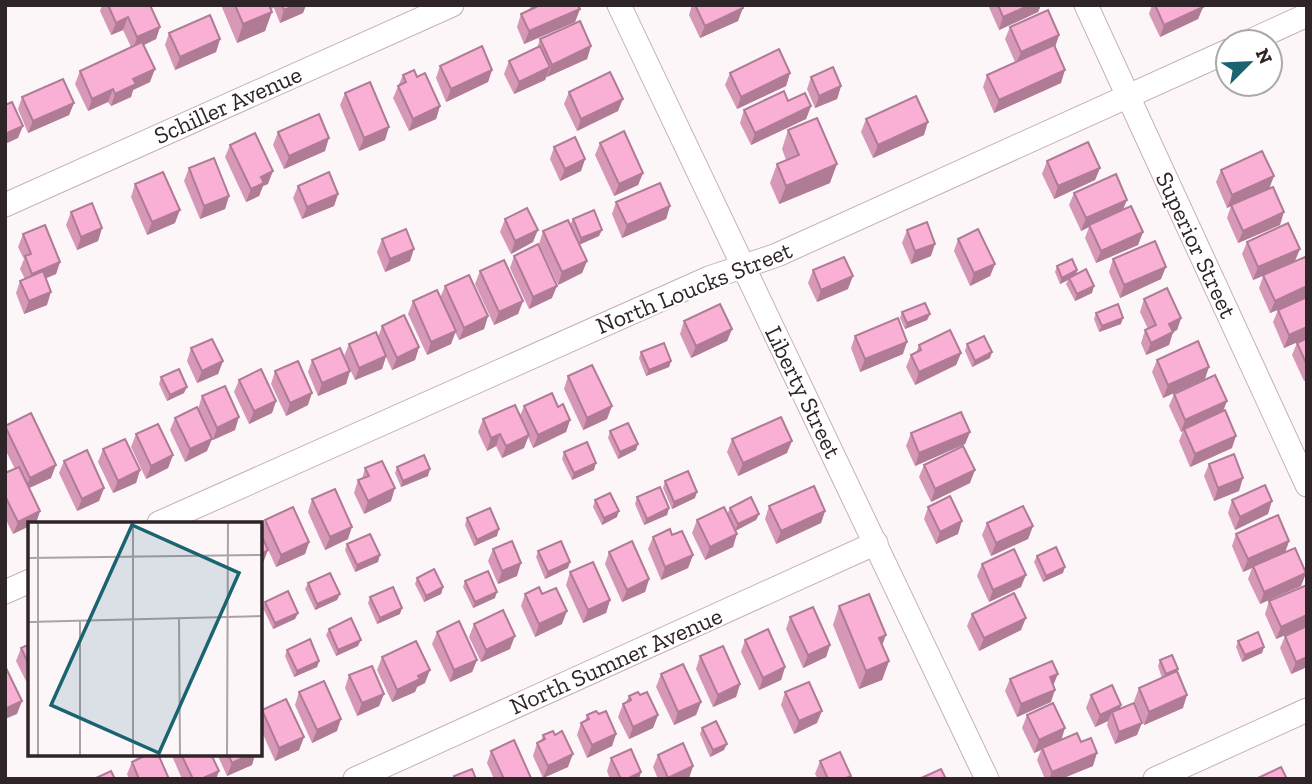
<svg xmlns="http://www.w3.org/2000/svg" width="1312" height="784" viewBox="0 0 1312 784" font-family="'Zilla Slab',serif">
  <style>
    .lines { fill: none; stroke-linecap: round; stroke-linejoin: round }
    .minor-casing { stroke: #c9aebb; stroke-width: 25 }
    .minor { stroke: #fff; stroke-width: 23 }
    .wall { fill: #d797b7 }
    .shaded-wall { fill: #af7b95 }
    .building { fill: #fab0d5; stroke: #af7b95; stroke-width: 2 }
    .labels { text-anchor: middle; stroke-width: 5; stroke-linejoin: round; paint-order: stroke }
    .street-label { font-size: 24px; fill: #2f2529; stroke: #fff }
    .inset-road { fill: none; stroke: #aaa2a6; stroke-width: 2 }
    .view { fill: #196470; fill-opacity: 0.15; stroke: #196470; stroke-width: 3.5 }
    .inset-edge { fill: none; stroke: #2f2529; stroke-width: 3.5 }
  </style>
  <rect width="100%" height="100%" fill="#fcf6f9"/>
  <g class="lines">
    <defs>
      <g id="minor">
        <polyline points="619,5 987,779"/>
        <polyline points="1086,5 1307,485"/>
        <polyline points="1248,42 1307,15"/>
        <polyline points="5,205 452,5"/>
        <polyline points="159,523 709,278 777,255 1228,51"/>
        <polyline points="5,592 30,581"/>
        <polyline points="355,779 876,543"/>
        <polyline points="1155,779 1307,710"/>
      </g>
    </defs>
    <use href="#minor" class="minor-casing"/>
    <use href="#minor" class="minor"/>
  </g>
  <g class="wall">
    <polygon points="102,5 150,5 160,27 156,39 144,45 150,82 133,90 131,97 111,106 108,102 88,111 75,84 80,71 131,47 123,30 111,35 100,11"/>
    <polygon points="221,5 306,5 303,13 280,23 274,8 271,9 265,31 237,43"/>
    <polygon points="531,5 578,5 580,9 575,22 524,44 517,27 521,14 529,11"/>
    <polygon points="692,5 742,5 738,21 700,38 689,15"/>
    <polygon points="988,5 1041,5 1038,12 999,30"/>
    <polygon points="1152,5 1202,5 1203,7 1198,19 1160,37 1149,14"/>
    <polygon points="1010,27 1059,35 1055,47 1061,83 994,113 983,87 987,75 1015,62 1005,39"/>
    <polygon points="169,33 220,39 216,52 175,70 165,45"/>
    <polygon points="540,39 591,46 587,59 547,77 547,76 545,80 514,94 504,74 509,61 537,48"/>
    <polygon points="440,66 492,70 488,82 446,102 436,78"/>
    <polygon points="730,73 790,73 786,86 737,109 725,85"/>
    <polygon points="403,75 417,77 440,106 436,119 409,131 393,98"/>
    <polygon points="811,77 841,86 837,99 815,108 807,89"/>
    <polygon points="569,92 618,111 577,131 564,104"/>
    <polygon points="345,93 385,140 359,151 340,105"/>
    <polygon points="22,97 74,103 69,115 28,133 18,109"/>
    <polygon points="788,101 811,106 806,119 751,145 740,123 744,110"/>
    <polygon points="866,119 924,135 873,158 861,132"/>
    <polygon points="788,130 830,183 779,204 770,183 777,164 786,160 782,149"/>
    <polygon points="278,132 325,151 284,169 273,145"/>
    <polygon points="600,143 643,173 638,185 614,196 595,155"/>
    <polygon points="230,145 268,184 263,186 259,196 246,202 225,157"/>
    <polygon points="554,147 585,159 581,171 560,181 550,159"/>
    <polygon points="1047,161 1100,168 1095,180 1054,199 1042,174"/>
    <polygon points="189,168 229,196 225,209 200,219 184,181"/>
    <polygon points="1221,170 1269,188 1280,225 1238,243 1227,218 1231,206 1227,208 1216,182"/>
    <polygon points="135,184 175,223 147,235 131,197"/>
    <polygon points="298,186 338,194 334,206 302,219 293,198"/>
    <polygon points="1074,193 1123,210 1143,232 1138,245 1096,263 1085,238 1089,227 1081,231 1069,205"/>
    <polygon points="616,202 670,206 666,219 622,238 612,214"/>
    <polygon points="71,212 102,228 98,241 77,250 66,225"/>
    <polygon points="505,219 533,242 511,254 500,232"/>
    <polygon points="573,219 599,236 579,244 587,261 582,273 558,285 539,244 543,231 570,225"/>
    <polygon points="907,230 931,256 911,264 902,243"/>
    <polygon points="23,234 60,262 56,274 46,278 47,305 24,314 16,293 20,281 25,279 20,269 24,259 18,247"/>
    <polygon points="382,239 410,261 385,272 377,252"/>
    <polygon points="958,239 995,264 990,276 970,286 954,251"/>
    <polygon points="1247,242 1295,261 1307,338 1284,348 1273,322 1278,310 1270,313 1259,288 1263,276 1253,280 1242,254"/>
    <polygon points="514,256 552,298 529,309 510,268"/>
    <polygon points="1113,259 1161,279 1120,298 1109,272"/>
    <polygon points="1057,266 1077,270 1076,274 1092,293 1075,301 1066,284 1068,280 1060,284 1055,272"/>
    <polygon points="813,270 848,289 817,302 808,283"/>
    <polygon points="480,271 523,301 518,314 494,325 475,284"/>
    <polygon points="445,286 488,316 484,329 459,340 455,332 451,344 427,355 408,314 413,301 440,298"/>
    <polygon points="1144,299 1181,318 1177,330 1173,332 1169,345 1146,355 1141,343 1145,330 1148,329 1140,312"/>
    <polygon points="902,312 930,314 927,320 905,329 900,318"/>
    <polygon points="1096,313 1121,324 1099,332 1094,319"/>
    <polygon points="684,321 732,329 727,341 691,358 680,334"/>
    <polygon points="382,326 419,347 415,360 392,370 386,357 382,369 355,380 344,356 349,344 378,337"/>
    <polygon points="855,336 903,354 860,372 851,348"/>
    <polygon points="1307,338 1307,380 1304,381 1292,355 1297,343"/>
    <polygon points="967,344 990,358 972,367 965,351"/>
    <polygon points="919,345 961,353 956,365 915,385 906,367 911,355 916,353"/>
    <polygon points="191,348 223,361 218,374 197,383 187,361"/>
    <polygon points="641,352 671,361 669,367 646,376 639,358"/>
    <polygon points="312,360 350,371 346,384 318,396 308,372"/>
    <polygon points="1157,360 1205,379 1163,398 1152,372"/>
    <polygon points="275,371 308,405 286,416 271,384"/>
    <polygon points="568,376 607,419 583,430 564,389"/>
    <polygon points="161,377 184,393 167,401 159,384"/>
    <polygon points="239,380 276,401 272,413 249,424 234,392"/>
    <polygon points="1174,394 1223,411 1232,448 1190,467 1179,441 1183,431 1181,432 1169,406"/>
    <polygon points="202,396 235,430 213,440 198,409"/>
    <polygon points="524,406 558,407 570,420 566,432 533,448 528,437 524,448 502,458 496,446 487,451 478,432 483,419 520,416"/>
    <polygon points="175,418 207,451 185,462 170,430"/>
    <polygon points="5,426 51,478 29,488 40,511 36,523 30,523 13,534 5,518 5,473 15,469 5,449"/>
    <polygon points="610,431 636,450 618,459 608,438"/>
    <polygon points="970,432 965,444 915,466 906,446 911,433"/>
    <polygon points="136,434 173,455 168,468 146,479 131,447"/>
    <polygon points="732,439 787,453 738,476 727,452"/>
    <polygon points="103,449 140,470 136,483 113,493 98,462"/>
    <polygon points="564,452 594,470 572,480 562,459"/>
    <polygon points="64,461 104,488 99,501 77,511 59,473"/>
    <polygon points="1209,464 1239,491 1214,501 1204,476"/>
    <polygon points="924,465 970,483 931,502 919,477"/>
    <polygon points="397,467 428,476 401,487 395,473"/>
    <polygon points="365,468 391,501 364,514 354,493 358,480 362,479"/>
    <polygon points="665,481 695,498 672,509 663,488"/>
    <polygon points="637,497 669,508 667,515 644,525 635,504"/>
    <polygon points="312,499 348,539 325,550 308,512"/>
    <polygon points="595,500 617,517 602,525 593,507"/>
    <polygon points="1232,500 1268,514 1235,530 1228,513"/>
    <polygon points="769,506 825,511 821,523 776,544 765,519"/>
    <polygon points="928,507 958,534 936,544 924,519"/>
    <polygon points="730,508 759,514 756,520 735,531 733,547 705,560 692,533 697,520 727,514"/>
    <polygon points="467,518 497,536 474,546 465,525"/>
    <polygon points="265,520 309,542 305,554 276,567 261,534"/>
    <polygon points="987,523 1033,526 1028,539 991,556 982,535"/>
    <polygon points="1236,534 1289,541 1285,552 1306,573 1301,586 1260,604 1248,579 1252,568 1243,572 1232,546"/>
    <polygon points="672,535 693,555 688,568 661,580 648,549 653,537"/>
    <polygon points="347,544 378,562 355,572 345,550"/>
    <polygon points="493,549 517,576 498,584 488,561"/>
    <polygon points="538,551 568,568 545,579 536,557"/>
    <polygon points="609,552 649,579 645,592 622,602 605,564"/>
    <polygon points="1037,556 1063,573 1043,582 1034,562"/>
    <polygon points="982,564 1021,587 989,602 977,576"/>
    <polygon points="570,572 610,600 606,613 583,623 566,585"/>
    <polygon points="417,578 443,587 441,594 424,602 415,584"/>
    <polygon points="465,581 495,598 473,608 463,587"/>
    <polygon points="308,583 340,594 337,600 315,610 305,589"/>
    <polygon points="525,594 542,594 562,624 535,637 521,606"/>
    <polygon points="370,597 400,614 377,624 368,603"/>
    <polygon points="1269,601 1307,626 1276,639 1265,614"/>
    <polygon points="265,602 298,613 295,619 273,629 263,608"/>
    <polygon points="839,606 882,645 889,661 882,680 859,689 833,625"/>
    <polygon points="972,614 1021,630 979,651 967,626"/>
    <polygon points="790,617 830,645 826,657 803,668 786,629"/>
    <polygon points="474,624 510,649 481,662 469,637"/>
    <polygon points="329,629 358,646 336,656 326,635"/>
    <polygon points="437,632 477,660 472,672 450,682 432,644"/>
    <polygon points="1285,636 1307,667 1291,674 1280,648"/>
    <polygon points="745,640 785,667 781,680 759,690 741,652"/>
    <polygon points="1238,641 1264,647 1262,653 1242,662 1236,647"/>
    <polygon points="30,644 30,680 26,681 16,661 21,648"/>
    <polygon points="287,650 319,661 317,667 294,677 285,656"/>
    <polygon points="700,656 740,684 736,697 713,707 696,669"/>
    <polygon points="382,657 425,683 417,687 415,692 392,702 377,670"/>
    <polygon points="1160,660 1178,669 1177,671 1183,708 1144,725 1134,701 1139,688 1162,678 1158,666"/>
    <polygon points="661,674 701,702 696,715 674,725 656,687"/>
    <polygon points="349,675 384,694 379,706 357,716 345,688"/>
    <polygon points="1010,679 1053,685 1051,702 1017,717 1005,691"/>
    <polygon points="299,692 337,731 312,743 295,705"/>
    <polygon points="785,692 817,723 794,734 781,705"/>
    <polygon points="640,695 658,715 653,728 629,739 618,717 623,704 626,702 629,696"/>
    <polygon points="1091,695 1121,705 1120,709 1137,735 1115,744 1107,725 1108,721 1095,727 1086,708"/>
    <polygon points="262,710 304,737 299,750 275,761 261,730"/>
    <polygon points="599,714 616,734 612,746 587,758 577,735 581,723 585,721 587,715"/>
    <polygon points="1027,715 1061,740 1081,742 1093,766 1061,779 1045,779 1037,760 1041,750 1034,753 1022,728"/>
    <polygon points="702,728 724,750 710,757 700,734"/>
    <polygon points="543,735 568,767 543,778 533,756 537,743 541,741"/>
    <polygon points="491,751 531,779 494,779 487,763"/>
    <polygon points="172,754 211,754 219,771 216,779 182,779 172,756"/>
    <polygon points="217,754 255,754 252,765 227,776"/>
    <polygon points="658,755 693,766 689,778 658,779 653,767"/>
    <polygon points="611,758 639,779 610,779 607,771"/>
    <polygon points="820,761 850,779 818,779 815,774"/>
    <polygon points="132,762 169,779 129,779 127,774"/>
  </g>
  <g class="shaded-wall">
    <polygon points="297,5 306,5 303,13 280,23 284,10"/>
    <polygon points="1030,5 1041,5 1038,12 999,30 1003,17"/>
    <polygon points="1203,7 1198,19 1160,37 1164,25"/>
    <polygon points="743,8 738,21 700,38 705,26"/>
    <polygon points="580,9 575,22 524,44 529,31"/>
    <polygon points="272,12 265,31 237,43 243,24"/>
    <polygon points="128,17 123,30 111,35 116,23"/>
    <polygon points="160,27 156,39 133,50 137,37"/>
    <polygon points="1059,35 1055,47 1016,64 1021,52"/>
    <polygon points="220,39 216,52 175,70 180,57"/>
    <polygon points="591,46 587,59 547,77 552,65"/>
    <polygon points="550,67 545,80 514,94 519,82"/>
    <polygon points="155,69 150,82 133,90 131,97 111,106 115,94 133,79"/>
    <polygon points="492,70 488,82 446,102 451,89"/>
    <polygon points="1065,70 1061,83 994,113 999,100"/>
    <polygon points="790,73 786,86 737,109 741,97"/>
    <polygon points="841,86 837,99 815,108 819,96"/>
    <polygon points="113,89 108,102 88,111 92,99"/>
    <polygon points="623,99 618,111 577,131 581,119"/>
    <polygon points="74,103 69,115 28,133 33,121"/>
    <polygon points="440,106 436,119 409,131 413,119"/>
    <polygon points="811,106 806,119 751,145 755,133"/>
    <polygon points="928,122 924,135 873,158 878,145"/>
    <polygon points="23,126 18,138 5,144 5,134"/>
    <polygon points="389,127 385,140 359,151 364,138"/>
    <polygon points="329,138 325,151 284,169 289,156"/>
    <polygon points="585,159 581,171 560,181 565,169"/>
    <polygon points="837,164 830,183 779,204 786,186"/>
    <polygon points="1100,168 1095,180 1054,199 1058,186"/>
    <polygon points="273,171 268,184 263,186 259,196 246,202 251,189 261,177"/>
    <polygon points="643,173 638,185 614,196 619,184"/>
    <polygon points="1274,176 1269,189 1227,208 1232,195"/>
    <polygon points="338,194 334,206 302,219 307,207"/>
    <polygon points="229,196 225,209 200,219 204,206"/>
    <polygon points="1127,200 1122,212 1089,225 1089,227 1081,231 1086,218"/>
    <polygon points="670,206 666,219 622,238 627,225"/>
    <polygon points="180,210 175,223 147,235 152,222"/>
    <polygon points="1284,212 1280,225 1238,243 1243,231"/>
    <polygon points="102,228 98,241 77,250 81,237"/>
    <polygon points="538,230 533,242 511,254 515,241"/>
    <polygon points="602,230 599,236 579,245 581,238"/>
    <polygon points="1143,232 1138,245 1096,263 1101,251"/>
    <polygon points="935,244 931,256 911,264 915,251"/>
    <polygon points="414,249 410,261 385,272 390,259"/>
    <polygon points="1300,249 1295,261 1253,280 1258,267"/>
    <polygon points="587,261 582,273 558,285 562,272"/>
    <polygon points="60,262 56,274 28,286 32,274"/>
    <polygon points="995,264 990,276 970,286 974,273"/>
    <polygon points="1166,267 1161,279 1120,298 1124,285"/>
    <polygon points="1077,270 1075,277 1069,278 1068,280 1060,284 1062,278"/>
    <polygon points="853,276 848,289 817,302 821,290"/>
    <polygon points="557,286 552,298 529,309 533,297"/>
    <polygon points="1094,286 1092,293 1075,301 1077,294"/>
    <polygon points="1307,286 1307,297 1270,313 1275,301"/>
    <polygon points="51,292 47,305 24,314 29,301"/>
    <polygon points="523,301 518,314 494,325 499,312"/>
    <polygon points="930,314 927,320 905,329 907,323"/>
    <polygon points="488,316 484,329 459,340 464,328"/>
    <polygon points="1123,318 1121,324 1099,332 1102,326"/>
    <polygon points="1181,318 1177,330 1165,336 1169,324"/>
    <polygon points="1307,327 1307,338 1284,348 1289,335"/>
    <polygon points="732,329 727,341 691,358 696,346"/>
    <polygon points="456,331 451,344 427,355 431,342"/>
    <polygon points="1173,332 1169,345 1146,355 1151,343"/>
    <polygon points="907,342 903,354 860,372 865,359"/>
    <polygon points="419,347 415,360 392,370 397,358"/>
    <polygon points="992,352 990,358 972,367 975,361"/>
    <polygon points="961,353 956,365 915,385 919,372"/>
    <polygon points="386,356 382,369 355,380 359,368"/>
    <polygon points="223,361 218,374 197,383 202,371"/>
    <polygon points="671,361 669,367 646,376 649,370"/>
    <polygon points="1209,367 1205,379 1163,398 1168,385"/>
    <polygon points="350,371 346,384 318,396 322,383"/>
    <polygon points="187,387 184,393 167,401 170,395"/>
    <polygon points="312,393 308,405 286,416 290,403"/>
    <polygon points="276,401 272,413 249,424 254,411"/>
    <polygon points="1227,401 1222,414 1184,429 1183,431 1181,432 1185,420"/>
    <polygon points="612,406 607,419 583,430 587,418"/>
    <polygon points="239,417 235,430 213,440 217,428"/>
    <polygon points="570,420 566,432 533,448 538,435"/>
    <polygon points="970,432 965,444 915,466 919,453"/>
    <polygon points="500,434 496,446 487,451 491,438"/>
    <polygon points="529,435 524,448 502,458 506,446"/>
    <polygon points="1236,436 1232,448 1190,467 1195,454"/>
    <polygon points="212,439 207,451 185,462 190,449"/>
    <polygon points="792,441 787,453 738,476 743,463"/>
    <polygon points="638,444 636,450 618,459 620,452"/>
    <polygon points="173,455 168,468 146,479 151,466"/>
    <polygon points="596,463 594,470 572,480 574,473"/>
    <polygon points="56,465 51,478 25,490 30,478"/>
    <polygon points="430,469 428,476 401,487 403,481"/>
    <polygon points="140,470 136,483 113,493 118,481"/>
    <polygon points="975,470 970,483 931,502 935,489"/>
    <polygon points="1243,478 1239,491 1214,501 1218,488"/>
    <polygon points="104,488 99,501 77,511 82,499"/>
    <polygon points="395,488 391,501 364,514 368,501"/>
    <polygon points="697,492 695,498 672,509 674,502"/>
    <polygon points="1272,501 1268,514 1235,530 1240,517"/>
    <polygon points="669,508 667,515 644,525 647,519"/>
    <polygon points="40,511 36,523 30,523 30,526 13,534 18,522"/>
    <polygon points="619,511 617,517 602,525 604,518"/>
    <polygon points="825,511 821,523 776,544 781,531"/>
    <polygon points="759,514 756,520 735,531 738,524"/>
    <polygon points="962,521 958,534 936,544 940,532"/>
    <polygon points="1033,526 1028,539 991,556 996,543"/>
    <polygon points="352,527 348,539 325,550 330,537"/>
    <polygon points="499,529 497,536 474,546 477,540"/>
    <polygon points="737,534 733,547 705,560 710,547"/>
    <polygon points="1289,541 1285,553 1243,572 1248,559"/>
    <polygon points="309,542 305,554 276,567 281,555"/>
    <polygon points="268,550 263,563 261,564 261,554"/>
    <polygon points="380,555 378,562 355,572 357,565"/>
    <polygon points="693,555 688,568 661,580 665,567"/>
    <polygon points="570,562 568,568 545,579 548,572"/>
    <polygon points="521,563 517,576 498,584 502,571"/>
    <polygon points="1065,567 1063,573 1043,582 1046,576"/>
    <polygon points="1306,573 1301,586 1260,604 1264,592"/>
    <polygon points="1026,575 1021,587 989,602 993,590"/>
    <polygon points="649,579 645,592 622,602 627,590"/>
    <polygon points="443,587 441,594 424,602 426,596"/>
    <polygon points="497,592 495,598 473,608 475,602"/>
    <polygon points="340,594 337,600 315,610 317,604"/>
    <polygon points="610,600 606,613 583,623 588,610"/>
    <polygon points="402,608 400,614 377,624 380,618"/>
    <polygon points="567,611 562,624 535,637 539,624"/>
    <polygon points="298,613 295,619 273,629 275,623"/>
    <polygon points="1307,615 1307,626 1276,639 1281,627"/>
    <polygon points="1026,618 1021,630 979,651 984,638"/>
    <polygon points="886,635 879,654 879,638"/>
    <polygon points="515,636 510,649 481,662 486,650"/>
    <polygon points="361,640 358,646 336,656 338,650"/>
    <polygon points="830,645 826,657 803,668 808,655"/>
    <polygon points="1264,647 1262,653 1242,662 1245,655"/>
    <polygon points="1307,657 1307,667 1291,674 1296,662"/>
    <polygon points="477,660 472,672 450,682 454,670"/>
    <polygon points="319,661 317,667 294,677 297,671"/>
    <polygon points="889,661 882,680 859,689 866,671"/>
    <polygon points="785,667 781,680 759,690 763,678"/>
    <polygon points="430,670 425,683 417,687 415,692 392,702 397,690 418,676"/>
    <polygon points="1058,674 1053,686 1050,677"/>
    <polygon points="740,684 736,697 713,707 718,695"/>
    <polygon points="1055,690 1051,702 1017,717 1021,704"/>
    <polygon points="384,694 379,706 357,716 362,703"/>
    <polygon points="1187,695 1183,708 1144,725 1149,712"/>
    <polygon points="22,701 17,714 5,719 5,709"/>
    <polygon points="701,702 696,715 674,725 678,712"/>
    <polygon points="1121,705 1117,718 1112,712 1108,721 1095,727 1100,715"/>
    <polygon points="822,711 817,723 794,734 799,721"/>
    <polygon points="658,715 653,728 629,739 633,727"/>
    <polygon points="341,719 337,731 312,743 317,730"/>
    <polygon points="1142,723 1137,735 1115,744 1119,732"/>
    <polygon points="1065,728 1061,741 1042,748 1041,750 1034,753 1039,740"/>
    <polygon points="616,734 612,746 587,758 592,745"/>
    <polygon points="304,737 299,750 275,761 279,748"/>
    <polygon points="727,744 724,750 710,757 713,750"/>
    <polygon points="1097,753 1093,766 1061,779 1049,779 1052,772"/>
    <polygon points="251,754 255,754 252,765 227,776 232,763"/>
    <polygon points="573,754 568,767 543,778 548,766"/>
    <polygon points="693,766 689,778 668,779 668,778"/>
    <polygon points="219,771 216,779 201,779"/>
    <polygon points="641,772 639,779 627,779"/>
  </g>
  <g class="building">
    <polygon points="108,5 150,5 160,27 137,37 128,17 116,23"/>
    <polygon points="235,5 269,5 272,12 243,24"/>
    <polygon points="282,5 297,5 284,10"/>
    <polygon points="535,5 578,5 580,9 529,31 521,14 536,7"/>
    <polygon points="695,5 742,5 743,8 705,26"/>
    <polygon points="998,5 1030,5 1003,17"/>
    <polygon points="1155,5 1202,5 1203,7 1164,25"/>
    <polygon points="1048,10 1059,35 1021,52 1010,27"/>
    <polygon points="210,15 220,39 180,57 169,33"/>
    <polygon points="580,21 591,46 552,65 540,39"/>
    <polygon points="142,42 155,69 133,79 136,84 115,94 113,89 92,99 80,71"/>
    <polygon points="1054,45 1065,70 999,100 987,75"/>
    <polygon points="482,46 492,70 451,89 440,66"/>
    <polygon points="540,46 550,67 519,82 509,61"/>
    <polygon points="779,49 790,73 741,97 730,73"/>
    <polygon points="833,67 841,86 819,96 811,77"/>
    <polygon points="414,70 417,77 425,73 440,106 413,119 398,86 406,82 403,75"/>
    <polygon points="610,72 623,99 581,119 569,92"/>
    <polygon points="63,79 74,103 33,121 22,97"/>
    <polygon points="370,82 389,127 364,138 345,93"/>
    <polygon points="784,91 788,101 805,93 811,106 755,133 744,110"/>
    <polygon points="916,96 928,122 878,145 866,119"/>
    <polygon points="12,102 23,126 5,134 5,105"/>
    <polygon points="319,114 329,138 289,156 278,132"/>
    <polygon points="817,118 837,164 786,186 777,164 799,155 788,130"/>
    <polygon points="624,131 643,173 619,184 600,143"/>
    <polygon points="255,133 273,171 261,177 264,183 251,189 230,145"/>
    <polygon points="575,137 585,159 565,169 554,147"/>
    <polygon points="1088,142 1100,168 1058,186 1047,161"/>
    <polygon points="1262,151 1274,176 1232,195 1221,170"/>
    <polygon points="214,158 229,196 204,206 189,168"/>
    <polygon points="163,172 180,210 152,222 135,184"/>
    <polygon points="329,172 338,194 307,207 298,186"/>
    <polygon points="1116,174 1127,200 1086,218 1074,193"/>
    <polygon points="660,183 670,206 627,225 616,202"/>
    <polygon points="1273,187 1284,212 1243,231 1231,205"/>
    <polygon points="92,203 102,228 81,237 71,212"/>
    <polygon points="1131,206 1143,232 1101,251 1089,225"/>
    <polygon points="527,208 538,230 515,241 505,219"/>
    <polygon points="594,210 602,230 581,238 573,219"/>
    <polygon points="568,220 587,261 562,272 543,231"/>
    <polygon points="927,222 935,244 915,251 907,230"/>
    <polygon points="1288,223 1300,249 1258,267 1247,242"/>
    <polygon points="45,225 60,262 32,274 25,256 31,254 23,234"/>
    <polygon points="406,229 414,249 390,259 382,239"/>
    <polygon points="978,229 995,264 974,273 958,239"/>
    <polygon points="1155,241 1166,267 1124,285 1113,259"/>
    <polygon points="538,244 557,286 533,297 514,256"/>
    <polygon points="844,257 853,276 821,290 813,270"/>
    <polygon points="1305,257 1307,261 1307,286 1275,301 1263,275"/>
    <polygon points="1072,259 1077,270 1062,278 1057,266"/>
    <polygon points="504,260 523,301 499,312 480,271"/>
    <polygon points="1086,269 1094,286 1077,294 1069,278"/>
    <polygon points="43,271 51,292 29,301 20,281"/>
    <polygon points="469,275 488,316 464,328 445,286"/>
    <polygon points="1167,288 1181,318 1169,324 1173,332 1151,343 1145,330 1156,325 1144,299"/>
    <polygon points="437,290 456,331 431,342 413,301"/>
    <polygon points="1307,297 1307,327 1289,335 1278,310"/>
    <polygon points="925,303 930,314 907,323 902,312"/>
    <polygon points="720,304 732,329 696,346 684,321"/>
    <polygon points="1118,304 1123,318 1102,326 1096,313"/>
    <polygon points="404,315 419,347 397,358 382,326"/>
    <polygon points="898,318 907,342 865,359 855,336"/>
    <polygon points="950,330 961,353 919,372 911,355 921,350 919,345"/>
    <polygon points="376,332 386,356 359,368 349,344"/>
    <polygon points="984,336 992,352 975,361 967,344"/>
    <polygon points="1307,338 1307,365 1297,343"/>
    <polygon points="212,339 223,361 202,371 191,348"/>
    <polygon points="1198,341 1209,367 1168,385 1157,360"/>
    <polygon points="664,343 671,361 649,370 641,352"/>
    <polygon points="340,348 350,371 322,383 312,360"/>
    <polygon points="298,361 312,393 290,403 275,371"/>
    <polygon points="592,365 612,406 587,418 568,376"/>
    <polygon points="179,369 187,387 170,395 161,377"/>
    <polygon points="261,369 276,401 254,411 239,380"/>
    <polygon points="1215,375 1227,401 1185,420 1174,394"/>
    <polygon points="225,386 239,417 217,428 202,396"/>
    <polygon points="552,393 558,407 563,404 570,420 538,435 524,406"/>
    <polygon points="515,405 529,435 506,446 500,434 491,438 483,419"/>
    <polygon points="197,407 212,439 190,449 175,418"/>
    <polygon points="1225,410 1236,436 1195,454 1184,429"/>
    <polygon points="961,412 970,432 919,453 911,433"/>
    <polygon points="31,413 56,465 30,478 5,426"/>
    <polygon points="781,417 792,441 743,463 732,439"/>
    <polygon points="628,423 638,444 620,452 610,431"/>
    <polygon points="158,424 173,455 151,466 136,434"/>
    <polygon points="125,439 140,470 118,481 103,449"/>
    <polygon points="587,442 596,463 574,473 564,452"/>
    <polygon points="963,446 975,470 935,489 924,465"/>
    <polygon points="87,450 104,488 82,499 64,461"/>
    <polygon points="1234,454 1243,478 1218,488 1209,464"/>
    <polygon points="424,455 430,469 403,481 397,467"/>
    <polygon points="382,461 395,488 368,501 358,480 369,476 365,468"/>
    <polygon points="19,467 40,511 18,522 5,496 5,473"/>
    <polygon points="688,471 697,492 674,502 665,481"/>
    <polygon points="1265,485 1272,501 1240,517 1232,500"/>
    <polygon points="814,486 825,511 781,531 769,506"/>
    <polygon points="660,487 669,508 647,519 637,497"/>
    <polygon points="335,489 352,527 330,537 312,499"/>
    <polygon points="610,493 619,511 604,518 595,500"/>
    <polygon points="950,496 962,521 940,532 928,507"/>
    <polygon points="751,497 759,514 738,524 730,508"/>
    <polygon points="1023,506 1033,526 996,543 987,523"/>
    <polygon points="293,507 309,542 281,555 265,520"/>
    <polygon points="724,507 737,534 710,547 697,520"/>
    <polygon points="490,508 499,529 477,540 467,518"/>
    <polygon points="1278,515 1289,541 1248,559 1236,534"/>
    <polygon points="670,529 672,535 682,531 693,555 665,567 653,537"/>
    <polygon points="261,534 268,550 261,554"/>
    <polygon points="370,534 380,555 357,565 347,544"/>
    <polygon points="512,541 521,563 502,571 493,549"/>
    <polygon points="561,541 570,562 548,572 538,551"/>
    <polygon points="632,541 649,579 627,590 609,552"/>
    <polygon points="1056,547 1065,567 1046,576 1037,556"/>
    <polygon points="1295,548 1306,573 1264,592 1253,566"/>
    <polygon points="1014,549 1026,575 993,590 982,564"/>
    <polygon points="593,562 610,600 588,610 570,572"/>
    <polygon points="434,569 443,587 426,596 417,578"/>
    <polygon points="488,571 497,592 475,602 465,581"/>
    <polygon points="330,573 340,594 317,604 308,583"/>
    <polygon points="1307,585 1307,615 1281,627 1269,601"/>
    <polygon points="393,587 402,608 380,618 370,597"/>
    <polygon points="539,587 542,594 556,588 567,611 539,624 525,594"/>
    <polygon points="288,591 298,613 275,623 265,602"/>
    <polygon points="1014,593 1026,618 984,638 972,614"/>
    <polygon points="869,594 886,635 879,638 889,661 866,671 839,606"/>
    <polygon points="813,607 830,645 808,655 790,617"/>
    <polygon points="503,610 515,636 486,650 474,624"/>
    <polygon points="351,618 361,640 338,650 329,629"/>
    <polygon points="459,621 477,660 454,670 437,632"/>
    <polygon points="1307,626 1307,657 1296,662 1285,636"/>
    <polygon points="768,629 785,667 763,678 745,640"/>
    <polygon points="1258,632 1264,647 1245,655 1238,641"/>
    <polygon points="310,639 319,661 297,671 287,650"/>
    <polygon points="416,641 430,670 418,676 420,679 397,690 382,657"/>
    <polygon points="30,644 30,667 21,648"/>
    <polygon points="723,646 740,684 718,695 700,656"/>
    <polygon points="1172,655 1178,669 1166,674 1160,660"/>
    <polygon points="1052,661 1058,674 1050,677 1055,690 1021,704 1010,679"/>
    <polygon points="683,664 701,702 678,712 661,674"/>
    <polygon points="5,666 22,701 5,709"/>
    <polygon points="372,666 384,694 362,703 349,675"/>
    <polygon points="1177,671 1187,695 1149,712 1139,688"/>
    <polygon points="324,681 341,719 317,730 299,692"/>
    <polygon points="809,682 822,711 799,721 785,692"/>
    <polygon points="1112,685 1121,705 1100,715 1091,695"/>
    <polygon points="638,692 640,695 647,692 658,715 633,727 623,704 631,700 629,696"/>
    <polygon points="286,699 304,737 279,748 262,710"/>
    <polygon points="1053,703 1065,728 1039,740 1027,715"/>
    <polygon points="1134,703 1142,723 1119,732 1112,712"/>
    <polygon points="596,711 599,714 606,711 616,734 592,745 581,723 589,719 587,715"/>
    <polygon points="716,721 727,744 713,750 702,728"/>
    <polygon points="553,731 555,735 562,731 573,754 548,766 537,743 545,739 543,735"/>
    <polygon points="1077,733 1081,742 1091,738 1097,753 1052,772 1042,748"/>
    <polygon points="514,740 531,778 530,779 504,779 491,751"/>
    <polygon points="683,743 693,766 668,778 658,755"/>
    <polygon points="631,749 641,772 627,779 621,779 611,758"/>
    <polygon points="840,752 851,776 844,779 828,779 820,761"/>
    <polygon points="148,754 158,754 169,779 139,779 132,762"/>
    <polygon points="181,754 211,754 219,771 201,779 193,779"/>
    <polygon points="228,754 251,754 232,763"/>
    <polygon points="1281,767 1287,779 1256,779"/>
    <polygon points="472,769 476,779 455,779 454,776"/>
    <polygon points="941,769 946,779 919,779"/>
    <polygon points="111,771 115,779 94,779"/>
  </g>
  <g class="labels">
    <g class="street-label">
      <text transform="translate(228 105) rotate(-24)" y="8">Schiller Avenue</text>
      <text transform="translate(1196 245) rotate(65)" y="8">Superior Street</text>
      <text transform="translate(694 288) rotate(-22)" y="8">North Loucks Street</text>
      <text transform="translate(803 392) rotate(64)" y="8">Liberty Street</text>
      <text transform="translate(616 661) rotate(-24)" y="8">North Sumner Avenue</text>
    </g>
  </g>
  <g transform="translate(28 522)">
    <rect width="234" height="234" fill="#fcf6f9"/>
    <path class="inset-road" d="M10,0v234M0,36l235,-3M151,96l1,138M52,99v135M0,100l235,-6M105,234v-234M199,234l1,-234"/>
    <path class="view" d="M104,3l107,48 -80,180 -108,-48z"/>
    <rect width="234" height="234" class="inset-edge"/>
  </g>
  <rect width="1312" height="784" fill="none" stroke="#2f2529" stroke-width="14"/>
  <g transform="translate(1249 63) rotate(66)"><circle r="33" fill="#ffffff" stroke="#aca8a9" stroke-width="2"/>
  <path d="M0-5L12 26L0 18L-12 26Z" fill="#196470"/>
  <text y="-10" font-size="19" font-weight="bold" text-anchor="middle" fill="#2f2529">N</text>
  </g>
</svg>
